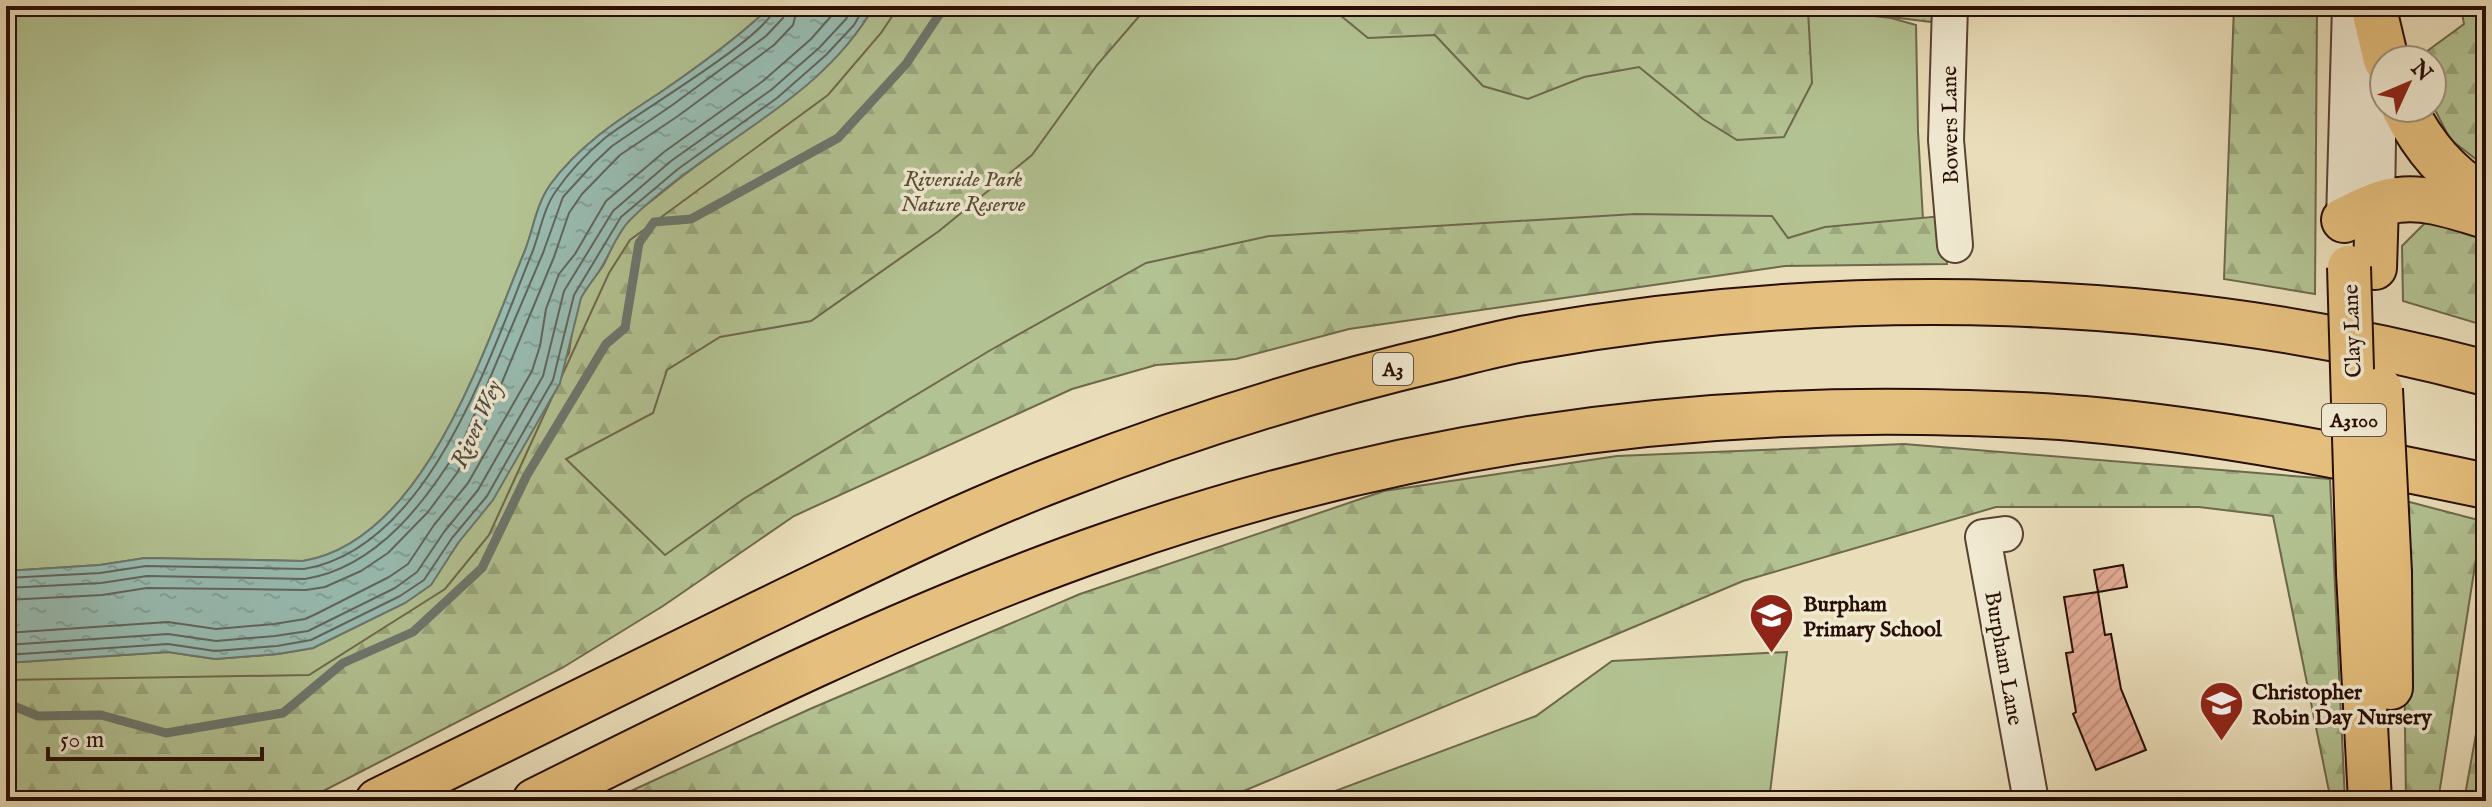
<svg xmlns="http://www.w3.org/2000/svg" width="2492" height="807" viewBox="0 0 2492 807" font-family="'IM FELL English',serif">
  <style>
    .green { fill: #b3c292; stroke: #6e684c; stroke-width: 2 }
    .forest { fill: url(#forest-firs); stroke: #6e684c; stroke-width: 2 }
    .garden { fill: url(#garden-dots); stroke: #6e684c; stroke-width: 2 }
    .water { fill: url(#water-ripples); stroke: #6c766d; stroke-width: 2 }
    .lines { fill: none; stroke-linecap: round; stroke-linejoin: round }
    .shore { stroke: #60655c; stroke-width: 2 }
    .stream { stroke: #6c766d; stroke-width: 9 }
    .building { fill: url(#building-hatch); stroke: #290e05; stroke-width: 2 }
    .minor-casing { stroke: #594232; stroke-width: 38 }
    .major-casing { stroke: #290e05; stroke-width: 46 }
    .highway-casing { stroke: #290e05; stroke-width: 48 }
    .minor { stroke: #f1ead2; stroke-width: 34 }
    .major { stroke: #e5bf7d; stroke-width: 42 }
    .highway { stroke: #e5bf7d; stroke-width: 44 }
    .major-bridge-casing { stroke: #290e05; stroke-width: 46; stroke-linecap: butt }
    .major-bridge { stroke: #e5bf7d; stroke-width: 42 }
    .labels { text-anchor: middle; stroke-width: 7; stroke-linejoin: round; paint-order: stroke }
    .shield { fill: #f1ead2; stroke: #655042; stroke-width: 2 }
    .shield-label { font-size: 20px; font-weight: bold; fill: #290e05 }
    .street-label { font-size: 22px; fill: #290e05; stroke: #f1ead2 }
    .park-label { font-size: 22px; font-style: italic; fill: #594d36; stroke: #f1ead2 }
    .poi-label { font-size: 22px; font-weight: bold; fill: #290e05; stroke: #f1ead2; text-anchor: start }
    .water-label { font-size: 24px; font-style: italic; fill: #504b42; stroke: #f1ead2 }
  </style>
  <defs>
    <pattern id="forest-firs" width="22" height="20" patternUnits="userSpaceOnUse" patternTransform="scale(2)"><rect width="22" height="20" fill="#b3c292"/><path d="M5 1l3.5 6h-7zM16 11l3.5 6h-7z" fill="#9aa67c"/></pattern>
    <pattern id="garden-dots" width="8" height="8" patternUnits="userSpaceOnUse" patternTransform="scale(2)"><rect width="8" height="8" fill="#b3c292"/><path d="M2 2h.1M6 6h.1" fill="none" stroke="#9aa67c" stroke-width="1.8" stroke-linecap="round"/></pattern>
    <pattern id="water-ripples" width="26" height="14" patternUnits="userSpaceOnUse" patternTransform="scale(2)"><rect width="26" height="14" fill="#98bcb2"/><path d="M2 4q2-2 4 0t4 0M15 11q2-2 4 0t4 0" fill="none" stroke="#83a098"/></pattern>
    <pattern id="building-hatch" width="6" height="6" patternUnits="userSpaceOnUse" patternTransform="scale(2)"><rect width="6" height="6" fill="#e3ab95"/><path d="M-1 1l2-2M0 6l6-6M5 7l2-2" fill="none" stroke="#c3927f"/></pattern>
  </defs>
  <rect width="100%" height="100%" fill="#eadeba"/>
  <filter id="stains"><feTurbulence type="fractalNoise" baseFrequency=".0025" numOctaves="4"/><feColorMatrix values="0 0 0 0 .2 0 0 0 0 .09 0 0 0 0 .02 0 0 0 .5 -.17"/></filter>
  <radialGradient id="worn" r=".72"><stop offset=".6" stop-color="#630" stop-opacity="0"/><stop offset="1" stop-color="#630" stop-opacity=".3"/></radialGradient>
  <g class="green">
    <path d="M6,6h765c-33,32 -72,60 -110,86 -41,27 -81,52 -111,93 -14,20 -17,46 -26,68 -41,98 -100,288 -221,308l-158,-3 -45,7 -94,6z"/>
    <path d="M874,6h915l102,12 25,7 2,106 7,124 -679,50 -625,287 -615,209v-138l162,-11 47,7 63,-5 35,-6 92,-45 25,-18 28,-42 111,-190c3,-22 5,-45 17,-65 5,-8 13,-15 18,-24 7,-14 13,-31 24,-43 10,-11 25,-21 37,-31 70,-59 163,-102 209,-184z"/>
    <polygon points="1787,652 1769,801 1336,801 1327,794 1536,716 1612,661"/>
  </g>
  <g class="forest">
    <polygon points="899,6 1148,6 1097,65 1032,155 939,231 811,321 720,337 667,370 653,413 566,459 665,555 745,498 989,351 1146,263 1269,236 1635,214 1772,216 1788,238 1825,227 1942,216 1947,264 1785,266 1349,329 1236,359 1156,365 1072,389 794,516 663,606 562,668 304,801 6,801 6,680 309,675 445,589 489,535 609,273 630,240 828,95 881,33"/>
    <polygon points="1329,6 1772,6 1808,10 1812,83 1784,137 1737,140 1703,119 1639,67 1584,77 1528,99 1483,86 1435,35 1368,38"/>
    <polygon points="2234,6 2317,6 2315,294 2224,279"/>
    <polygon points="2458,6 2486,6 2486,167 2450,139 2432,104 2432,60 2415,60 2464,24 2461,7"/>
    <polygon points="2428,220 2486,239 2486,326 2403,301 2402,246"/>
    <polygon points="1904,444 2330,479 2345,801 2331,801 2273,516 2199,507 1996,507 1743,581 1220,801 609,801 810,709 1080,594 1384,491 1617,456"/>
    <polygon points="2402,500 2482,521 2438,801 2406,801"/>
    <polygon points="2486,678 2486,801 2464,801"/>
  </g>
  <polygon class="garden" points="1800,6 1932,6 1932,22"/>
  <path class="water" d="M771,6h103c-54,97 -168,138 -244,214 -13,13 -19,32 -29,48 -6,10 -14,19 -20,30l-21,85 -67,117 -35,43 -27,42 -26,18 -92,45 -35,6 -63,5 -47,-7 -162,11v-92l94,-6 45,-7 158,3c121,-20 180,-210 221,-308 9,-22 12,-48 26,-68 30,-41 70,-66 111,-93 38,-26 77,-54 110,-86z"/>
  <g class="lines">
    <g class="shore">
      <path d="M6,578l94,-5 46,-7 158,3c126,-21 186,-214 228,-316 8,-20 11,-44 24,-62 13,-19 31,-38 49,-53 28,-23 168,-104 170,-132"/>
      <path d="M6,588l95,-5 46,-7 158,3c74,-12 123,-80 159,-140l79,-186 20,-56 31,-34 18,-17 59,-40 95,-70 17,-18 3,-12"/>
      <polyline points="6,600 102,595 147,588 306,590 325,587 361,571 388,553 428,512 457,473 486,421 554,257 569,213 582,194 620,155 678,116 774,45 793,25 798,6"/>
      <polyline points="6,633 168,622 216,629 274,624 305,619 316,614 389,577 408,564 434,525 468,483 532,371 540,346 546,309 559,274 575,254 606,201 664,152 763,81 811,39 840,6"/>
      <polyline points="6,645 168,634 216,641 275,636 308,631 395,588 417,572 444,532 478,490 543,376 564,291 613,211 671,161 771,90 819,48 846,19 853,6"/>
      <polyline points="6,655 168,644 215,651 277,646 311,640 400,596 424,580 452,538 487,496 553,380 574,295 621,217 678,169 777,98 826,55 854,25 865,6"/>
    </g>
    <polyline class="stream" points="6,703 38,716 101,715 166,733 283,713 343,663 413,632 482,568 527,475 606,344 625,328 639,243 654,222 691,219 838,138 906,64 945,6"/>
  </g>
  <g class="building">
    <polygon points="2123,565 2127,587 2098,592 2094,570"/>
    <polygon points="2098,592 2105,635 2111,634 2121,689 2146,750 2096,770 2073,714 2076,712 2066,653 2073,652 2064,597"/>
  </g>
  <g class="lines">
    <defs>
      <g id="minor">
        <polyline points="1950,6 1946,140 1955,245"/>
        <polyline points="2377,34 2379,72 2377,205"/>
        <polyline points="2344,220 2350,6"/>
        <polyline points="2005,534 1983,537 2031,801"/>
      </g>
      <g id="major">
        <polyline points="2375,268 2377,205"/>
        <polyline points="2358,573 2370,801"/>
        <polyline points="2390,573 2391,688"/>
      </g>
      <g id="highway">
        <polyline points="2376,18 2386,60"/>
        <path d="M2404,108c20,39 44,68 82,90"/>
        <path d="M2344,220c17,-8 35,-18 54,-20 30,-4 60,8 88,16"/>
        <path d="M378,801c126,-62 252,-124 379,-186 100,-48 199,-98 303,-138 124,-48 252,-89 381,-119 29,-7 58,-15 87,-20 316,-56 647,-48 958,35"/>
        <path d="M535,801c188,-94 377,-188 576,-257 263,-92 533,-136 810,-132 55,1 109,2 163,7 135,12 269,39 402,67"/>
      </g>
    </defs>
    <use href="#minor" class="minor-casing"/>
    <use href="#major" class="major-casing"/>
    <use href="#highway" class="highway-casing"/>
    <use href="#minor" class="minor"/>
    <use href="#major" class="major"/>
    <use href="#highway" class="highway"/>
    <defs>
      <g id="major-bridge">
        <polyline points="2349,267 2358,573"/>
        <polyline points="2381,389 2390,573"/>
      </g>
    </defs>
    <use href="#major-bridge" class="major-bridge-casing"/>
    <use href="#major-bridge" class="major-bridge"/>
  </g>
  <defs>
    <symbol id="school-pin" viewBox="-11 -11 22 30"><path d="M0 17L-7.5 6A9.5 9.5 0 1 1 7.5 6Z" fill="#8f2418" stroke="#f1ead2"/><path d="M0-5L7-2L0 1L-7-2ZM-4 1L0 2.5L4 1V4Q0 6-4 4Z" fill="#fff"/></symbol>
  </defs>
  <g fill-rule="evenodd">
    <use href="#school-pin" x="1746" y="590" width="51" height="69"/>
    <use href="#school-pin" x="2196" y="678" width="51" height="69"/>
  </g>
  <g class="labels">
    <g class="shield">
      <rect x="1373" y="353" width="40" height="32" rx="6"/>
      <rect x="2322" y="404" width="64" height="32" rx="6"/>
    </g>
    <g class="shield-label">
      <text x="1393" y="376">A3</text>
      <text x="2354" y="427">A3100</text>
    </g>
    <g class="street-label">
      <text transform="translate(1949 125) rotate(-91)" y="8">Bowers Lane</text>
      <text transform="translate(2351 331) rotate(-92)" y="8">Clay Lane</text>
      <text transform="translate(2005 658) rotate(80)" y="8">Burpham Lane</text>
    </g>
    <g class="park-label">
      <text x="963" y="186">Riverside Park<tspan x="963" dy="25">Nature Reserve</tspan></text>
    </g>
    <g class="poi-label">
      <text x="1803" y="611">Burpham<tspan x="1803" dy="25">Primary School</tspan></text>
      <text x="2252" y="699">Christopher<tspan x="2252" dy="25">Robin Day Nursery</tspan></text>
    </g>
    <g class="water-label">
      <text transform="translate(476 424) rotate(-66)" y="8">River Wey</text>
    </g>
  </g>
  <rect width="2492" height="807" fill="none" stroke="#eadeba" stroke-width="32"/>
  <rect x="8" y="8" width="2476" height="791" fill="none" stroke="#290e05" stroke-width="4"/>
  <rect x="16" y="16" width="2460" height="775" fill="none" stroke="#290e05" stroke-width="2"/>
  <g transform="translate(2408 84) rotate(46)"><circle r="38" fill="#f1ead2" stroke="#a19280" stroke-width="2"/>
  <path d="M0-6L14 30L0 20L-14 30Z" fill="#8f2418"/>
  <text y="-12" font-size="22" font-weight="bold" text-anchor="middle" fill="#290e05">N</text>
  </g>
  <path d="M48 747v12h214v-12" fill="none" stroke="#290e05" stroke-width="4"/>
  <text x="60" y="747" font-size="24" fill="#290e05" stroke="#f1ead2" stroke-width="6" paint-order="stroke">50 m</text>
  <rect width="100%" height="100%" filter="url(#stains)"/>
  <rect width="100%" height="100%" fill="url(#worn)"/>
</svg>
